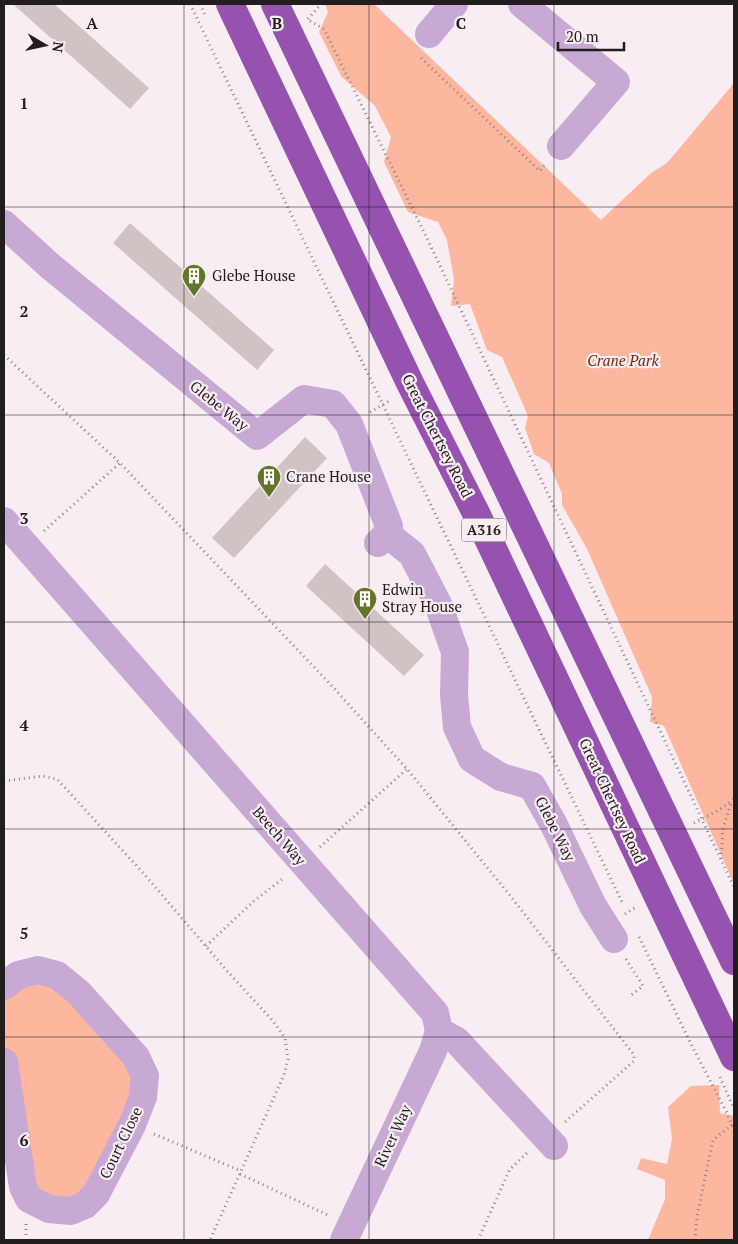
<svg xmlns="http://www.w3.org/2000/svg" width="738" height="1244" viewBox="0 0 738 1244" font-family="'PT Serif',serif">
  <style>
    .green { fill: #fdb79f }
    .building { fill: #cfc3c4 }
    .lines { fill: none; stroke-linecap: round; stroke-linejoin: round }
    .path { stroke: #8a8387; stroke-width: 3; stroke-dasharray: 1 4; stroke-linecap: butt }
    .minor { stroke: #c8a9d4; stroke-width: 28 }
    .highway { stroke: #9552ae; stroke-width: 28 }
    .grid { fill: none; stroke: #221e20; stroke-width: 1; stroke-opacity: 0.55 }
    .labels { text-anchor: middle; stroke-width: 4.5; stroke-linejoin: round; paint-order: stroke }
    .shield { fill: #f8edf3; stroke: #625c5f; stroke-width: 1 }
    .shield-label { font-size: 14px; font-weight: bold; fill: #221e20 }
    .poi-label { font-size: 15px; fill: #221e20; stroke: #f8edf3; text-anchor: start }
    .park-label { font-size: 15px; font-style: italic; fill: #7d2a07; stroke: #f8edf3 }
    .street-label { font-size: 15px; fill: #221e20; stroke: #f8edf3 }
    .grid-label { font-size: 16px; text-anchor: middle; font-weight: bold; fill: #221e20; stroke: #f8edf3; stroke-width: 4.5; stroke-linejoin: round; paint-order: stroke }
  </style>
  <rect width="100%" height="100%" fill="#f8edf3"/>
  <g class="green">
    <polygon points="325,4 374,4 601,220 651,173 667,163 734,83 734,884 664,726 650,722 652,697 587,549 562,505 562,494 549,463 534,454 525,428 528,416 502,357 487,350 470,304 451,306 454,279 447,240 438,222 408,212 384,162 391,137 375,106 341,76 319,32 328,12"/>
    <polygon points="38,970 145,1076 85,1205 29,1199 4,1062 4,986"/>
    <polygon points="719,1085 720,1113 734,1116 734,1240 648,1240 665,1199 665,1180 637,1169 641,1158 667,1164 672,1139 668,1107 691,1086"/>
  </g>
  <g class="building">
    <polygon points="13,4 54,4 149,88 130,109"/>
    <polygon points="130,223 274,350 257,370 113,243"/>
    <polygon points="305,437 327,458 234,558 212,538"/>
    <polygon points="325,564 424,655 404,676 306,586"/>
  </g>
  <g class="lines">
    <g class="path">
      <polyline points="190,4 622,902"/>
      <polyline points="200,4 206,17"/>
      <polyline points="308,19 321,4"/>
      <polyline points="310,21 324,29 424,232 734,887"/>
      <polyline points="421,58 540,171 546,163"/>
      <polyline points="4,355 120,463 331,685 407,769 512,898 634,1055 634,1061 565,1122"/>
      <polyline points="370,412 391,400"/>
      <polyline points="44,531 120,463"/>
      <polyline points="4,781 43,776 57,779 145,875 227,971 273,1021 285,1038 288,1059 284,1075 210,1240"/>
      <polyline points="694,823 719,810 734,799"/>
      <polyline points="320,847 407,769"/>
      <polyline points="721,859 723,828 732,801"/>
      <polyline points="625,914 636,907"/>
      <polyline points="639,937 691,1044 726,1111 734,1130"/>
      <polyline points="206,946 255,900 285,877"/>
      <polyline points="626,959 643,986 630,996"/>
      <polyline points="720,1077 734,1109"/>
      <polyline points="154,1134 241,1171"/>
      <polyline points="240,1174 330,1216"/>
      <polyline points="26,1224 26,1240"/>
      <polyline points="478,1240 510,1169 527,1153"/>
      <polyline points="695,1240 697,1216 713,1140 732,1125"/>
    </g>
    <g class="minor">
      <polyline points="522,4 616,82 561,146"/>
      <polyline points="429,34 454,4"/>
      <polyline points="4,224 50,266 257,436 304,399 333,404 349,424 389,526 387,534 378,543"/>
      <polyline points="4,521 435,1013 439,1031 457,1041 554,1146"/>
      <polyline points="387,534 412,554 438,604 455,652 454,695 457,727 472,759 501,777 532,786 554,825 593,906 614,939"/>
      <polyline points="4,986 18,975 38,970 57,975 79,993 136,1057 145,1076 143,1097 132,1125 96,1194 85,1205 71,1211 49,1209 29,1199 23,1187 4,1062"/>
      <polyline points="344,1240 433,1051 439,1031"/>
    </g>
    <g class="highway">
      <polyline points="230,4 410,383 475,511 734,1057"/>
      <polyline points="275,4 734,961"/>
    </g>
  </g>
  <path class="grid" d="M184,4v1236M369,4v1236M554,4v1236M4,207h730M4,415h730M4,622h730M4,829h730M4,1037h730"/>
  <defs>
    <symbol id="building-pin" viewBox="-11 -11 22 30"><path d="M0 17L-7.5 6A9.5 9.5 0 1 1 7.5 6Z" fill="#617626" stroke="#f8edf3"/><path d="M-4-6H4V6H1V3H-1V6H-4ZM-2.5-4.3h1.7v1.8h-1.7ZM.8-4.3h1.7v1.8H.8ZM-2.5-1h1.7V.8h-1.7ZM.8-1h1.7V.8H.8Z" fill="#fff"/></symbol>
  </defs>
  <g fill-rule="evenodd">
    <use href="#building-pin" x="180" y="262" width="28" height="38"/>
    <use href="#building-pin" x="255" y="463" width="28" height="38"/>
    <use href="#building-pin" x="351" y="585" width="28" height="38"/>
  </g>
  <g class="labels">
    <rect class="shield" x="461.5" y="518.5" width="45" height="23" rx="4"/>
    <g class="shield-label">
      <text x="484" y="535">A316</text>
    </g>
    <g class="poi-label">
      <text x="212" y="281">Glebe House</text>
      <text x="286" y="482">Crane House</text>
      <text x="382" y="595">Edwin<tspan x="382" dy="17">Stray House</tspan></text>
    </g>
    <g class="park-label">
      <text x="623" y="366">Crane Park</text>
    </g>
    <g class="street-label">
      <text transform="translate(219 406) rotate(39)" y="5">Glebe Way</text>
      <text transform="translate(437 436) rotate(63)" y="5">Great Chertsey Road</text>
      <text transform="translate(612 801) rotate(65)" y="5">Great Chertsey Road</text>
      <text transform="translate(555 829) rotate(63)" y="5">Glebe Way</text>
      <text transform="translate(279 836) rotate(49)" y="5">Beech Way</text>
      <text transform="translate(393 1136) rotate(-65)" y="5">River Way</text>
      <text transform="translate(121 1143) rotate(-64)" y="5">Court Close</text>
    </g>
  </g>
  <g class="grid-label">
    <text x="92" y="29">A</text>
    <text x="277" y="29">B</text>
    <text x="461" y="29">C</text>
    <text x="24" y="109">1</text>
    <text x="24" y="317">2</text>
    <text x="24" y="524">3</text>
    <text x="24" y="731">4</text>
    <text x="24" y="939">5</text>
    <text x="24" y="1146">6</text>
  </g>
  <rect width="738" height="1244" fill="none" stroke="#221e20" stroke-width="10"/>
  <g transform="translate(45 45) rotate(99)" stroke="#f8edf3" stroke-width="4" paint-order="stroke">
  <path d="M0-4L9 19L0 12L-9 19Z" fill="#221e20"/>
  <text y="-8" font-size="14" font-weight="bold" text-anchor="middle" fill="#221e20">N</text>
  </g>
  <path d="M558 42v8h66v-8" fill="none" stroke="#221e20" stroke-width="2.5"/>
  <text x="566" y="42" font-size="15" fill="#221e20" stroke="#f8edf3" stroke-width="4" paint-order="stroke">20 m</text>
</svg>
